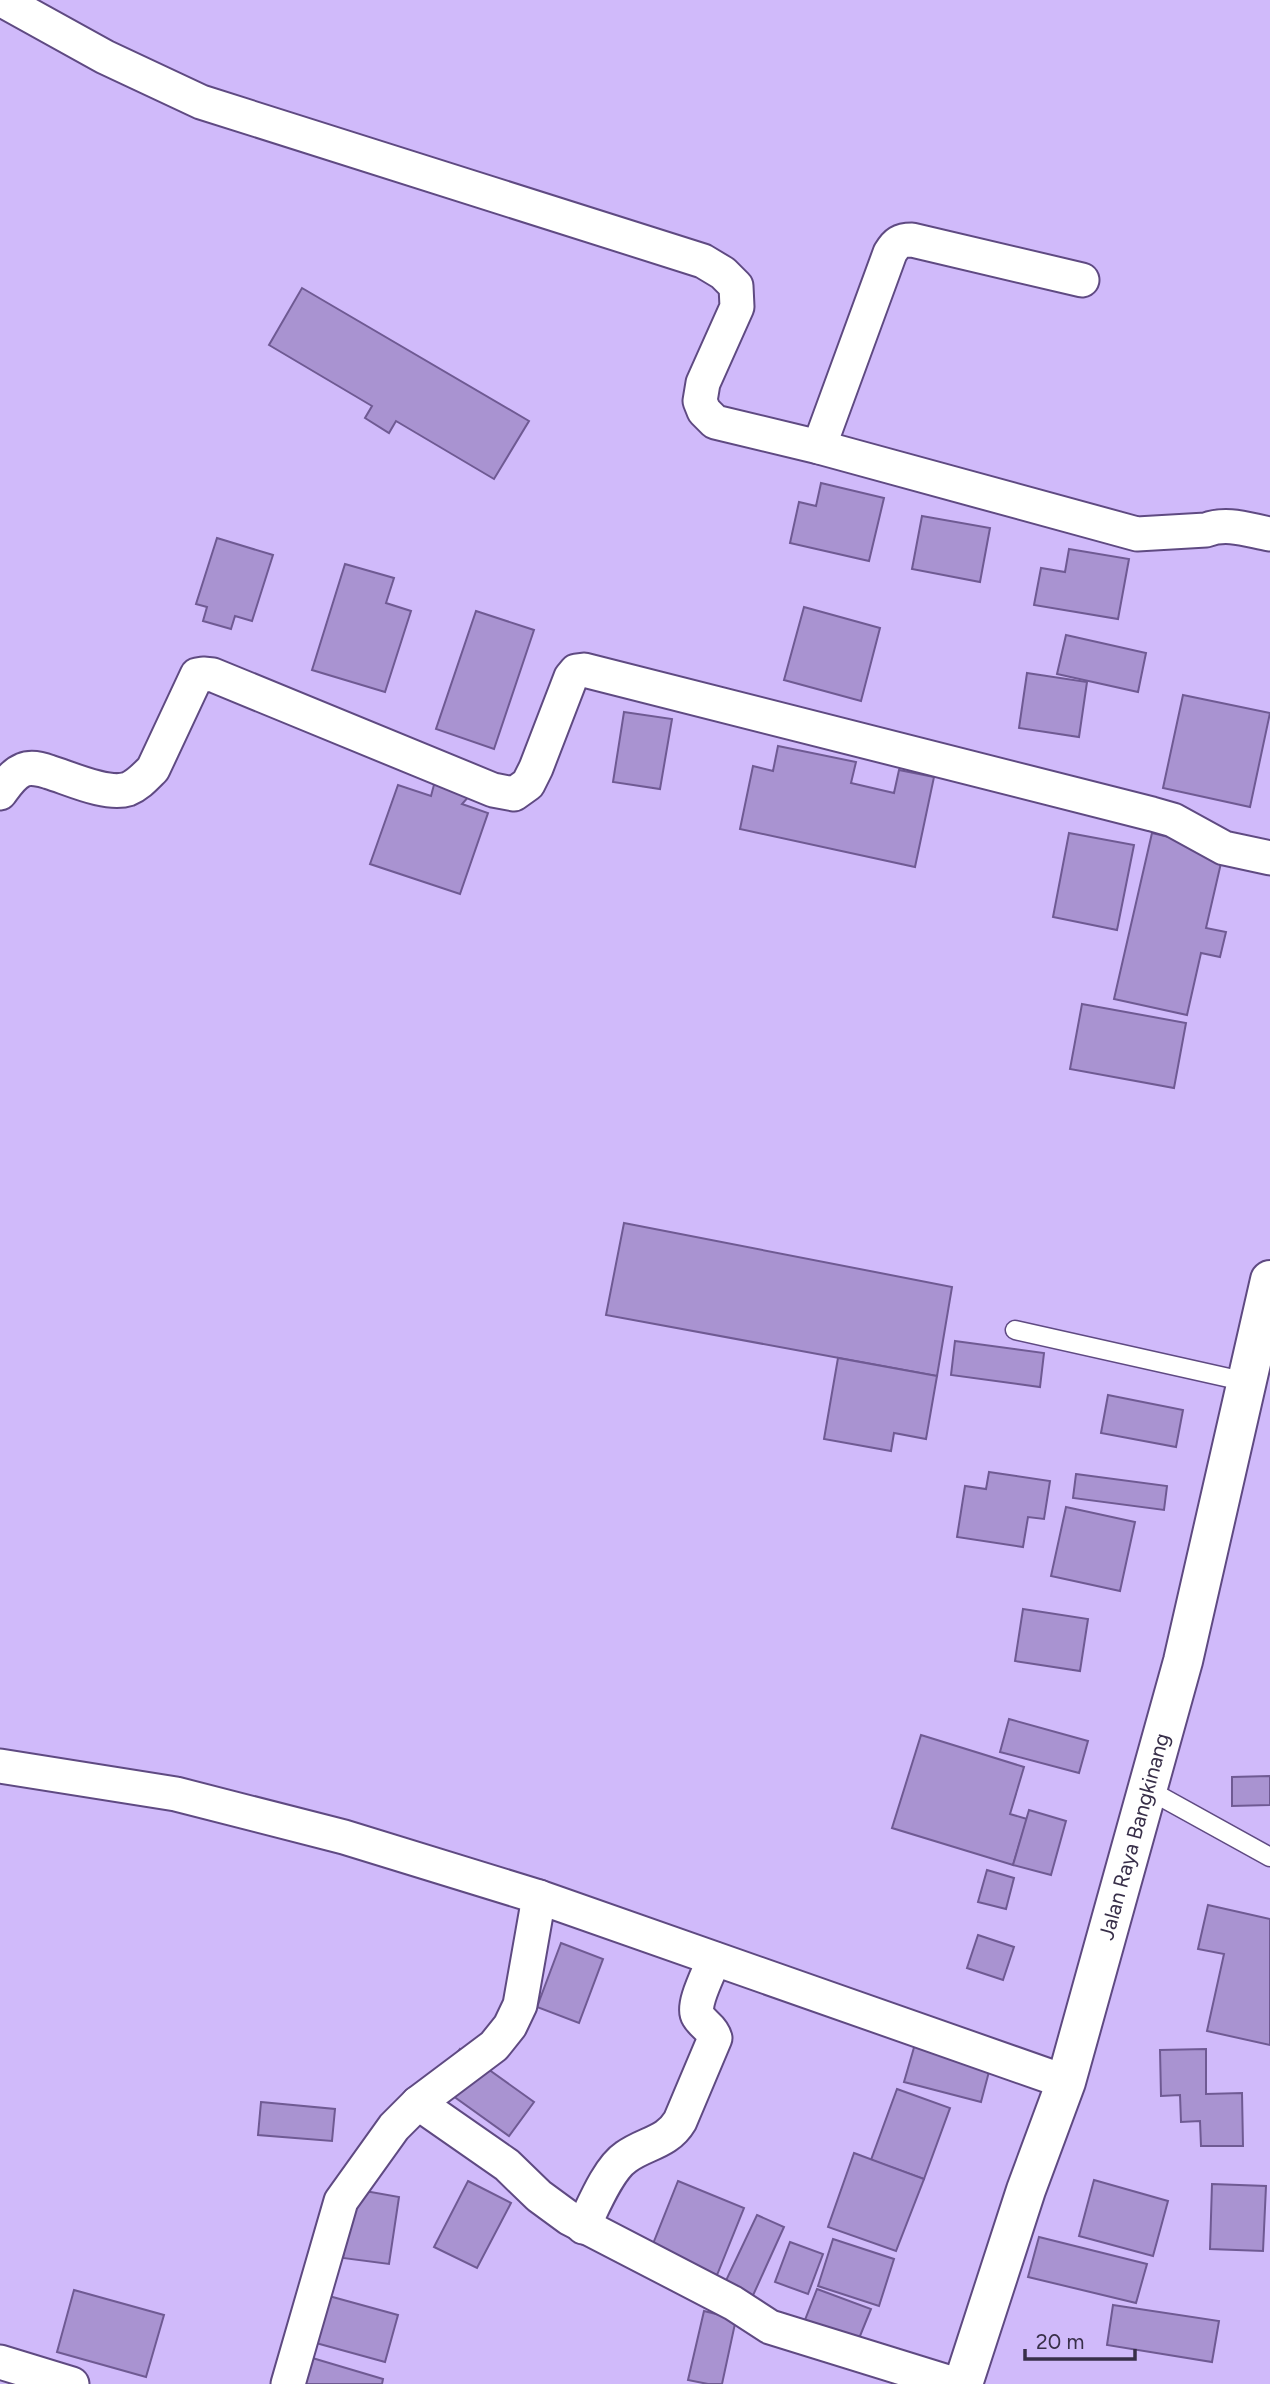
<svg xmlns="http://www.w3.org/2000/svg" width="1270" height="2384" viewBox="0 0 1270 2384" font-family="Figtree,sans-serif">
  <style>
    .building { fill: #a993d1; stroke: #6f5a93; stroke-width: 2 }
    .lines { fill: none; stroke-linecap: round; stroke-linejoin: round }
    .lane-casing { stroke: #5f4a82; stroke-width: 21 }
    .street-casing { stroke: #5f4a82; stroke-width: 37 }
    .highway-casing { stroke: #5f4a82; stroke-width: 42 }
    .lane { stroke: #fff; stroke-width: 18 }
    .street { stroke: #fff; stroke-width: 33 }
    .highway { stroke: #fff; stroke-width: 38 }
    .labels { text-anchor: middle; stroke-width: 5; stroke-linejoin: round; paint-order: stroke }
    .street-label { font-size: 21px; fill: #382f49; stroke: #d0bafa }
  </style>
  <rect width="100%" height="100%" fill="#d0bafa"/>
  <g class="building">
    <polygon points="302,288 529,421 494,479 396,421 389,433 365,418 372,406 269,345"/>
    <polygon points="821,483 884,498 869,561 790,543 799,502 816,506"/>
    <polygon points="922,516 990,528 980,582 912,569"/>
    <polygon points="217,538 273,555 252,621 235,616 231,629 203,621 207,607 196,604"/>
    <polygon points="1069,549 1129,559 1118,619 1034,605 1041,568 1065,572"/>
    <polygon points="345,564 394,578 386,603 411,611 385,692 312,670"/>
    <polygon points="804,607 880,628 861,701 784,680"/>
    <polygon points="476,611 534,630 494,749 436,729"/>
    <polygon points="1066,635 1146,653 1138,692 1057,674"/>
    <polygon points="1027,673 1087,682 1079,737 1019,728"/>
    <polygon points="1183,695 1270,713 1250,807 1163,788"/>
    <polygon points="624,712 672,719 660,789 613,782"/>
    <polygon points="778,746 856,762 851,783 894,793 899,770 934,777 915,867 740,829 753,766 773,771"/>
    <polygon points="435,781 471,794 462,804 488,813 460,894 370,864 398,785 431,796"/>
    <polygon points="1069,833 1134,845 1117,930 1053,917"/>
    <polygon points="1152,833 1224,850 1206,928 1226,932 1220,957 1201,953 1187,1015 1114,999"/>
    <polygon points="1082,1004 1186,1023 1174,1088 1070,1069"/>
    <polygon points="624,1223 952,1287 937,1376 606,1315"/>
    <polygon points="955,1341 1044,1353 1040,1387 951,1375"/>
    <polygon points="838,1358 937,1376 926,1439 894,1433 891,1451 824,1439"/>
    <polygon points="1108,1395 1183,1410 1176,1447 1101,1433"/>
    <polygon points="989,1472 1050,1481 1044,1519 1028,1517 1023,1547 957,1537 965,1486 986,1489"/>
    <polygon points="1076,1474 1167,1486 1164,1510 1073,1498"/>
    <polygon points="1066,1507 1135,1522 1120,1591 1051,1576"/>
    <polygon points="1023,1609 1088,1619 1080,1671 1015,1661"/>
    <polygon points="1009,1719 1088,1741 1079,1773 1000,1752"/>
    <polygon points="921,1735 1024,1767 1010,1814 1027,1819 1013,1865 892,1828"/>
    <polygon points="1270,1776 1270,1805 1232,1806 1232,1777"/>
    <polygon points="1029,1810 1066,1821 1051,1875 1013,1865"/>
    <polygon points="987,1870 1014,1878 1006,1909 978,1902"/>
    <polygon points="1208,1905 1270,1919 1270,2045 1207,2031 1224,1954 1198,1949"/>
    <polygon points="978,1935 1014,1947 1003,1980 967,1968"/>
    <polygon points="561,1943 603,1959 579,2023 537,2007"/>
    <polygon points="915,2044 991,2064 981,2102 904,2082"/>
    <polygon points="460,2049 534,2102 509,2136 435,2083"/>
    <polygon points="1206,2049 1206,2094 1242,2093 1243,2146 1201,2146 1200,2121 1181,2122 1180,2095 1161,2096 1160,2050"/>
    <polygon points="897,2089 950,2108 924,2179 871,2160"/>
    <polygon points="261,2102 335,2109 332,2141 258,2135"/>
    <polygon points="854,2153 924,2179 896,2251 828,2227"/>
    <polygon points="1094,2180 1168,2201 1153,2256 1079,2236"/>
    <polygon points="468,2181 511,2203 477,2268 434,2247"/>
    <polygon points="678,2181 744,2208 717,2275 651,2249"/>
    <polygon points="1212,2184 1266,2186 1263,2251 1210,2249"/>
    <polygon points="354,2189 399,2197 389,2264 343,2258"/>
    <polygon points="757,2215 784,2227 750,2302 722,2289"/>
    <polygon points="1039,2237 1147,2264 1136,2303 1028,2277"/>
    <polygon points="833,2239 894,2259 879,2306 818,2286"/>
    <polygon points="790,2242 823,2254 808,2294 775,2282"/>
    <polygon points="817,2289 871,2309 858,2341 805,2320"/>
    <polygon points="74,2290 164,2315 146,2377 57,2352"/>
    <polygon points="329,2296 398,2315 385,2362 316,2343"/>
    <polygon points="1113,2305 1219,2321 1212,2362 1107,2345"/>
    <polygon points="704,2311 736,2319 722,2384 708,2384 688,2380"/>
    <polygon points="309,2357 383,2379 382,2384 301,2384"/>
  </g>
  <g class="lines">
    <defs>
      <g id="lane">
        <polyline points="1015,1330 1247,1382"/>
        <polyline points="1147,1789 1270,1857"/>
      </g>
      <g id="street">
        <path d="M2,0l103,57 96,45 502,159 20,12 13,13 1,21 -34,76 -3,18 4,10 11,11 104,25 318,87 69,-4c21,-8 42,0 64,4"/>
        <path d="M819,447l71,-194c6,-10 10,-13 22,-13l170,40"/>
        <path d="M0,793c6,-8 13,-19 23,-23 7,-3 18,-1 26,2 20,6 58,24 79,17 10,-4 17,-12 25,-20l44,-94 6,-1 10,1 280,115 21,4 14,-10 8,-16 35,-91 5,-6 8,-1 568,144 21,6 51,28 46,10"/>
        <polyline points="0,1766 176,1794 344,1837 539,1897 1066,2082"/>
        <polyline points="418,2103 507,2165 539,2196 569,2218 733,2303 770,2327 954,2384"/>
        <path d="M583,2227c10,-20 25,-58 43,-70 19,-14 41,-14 54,-36l35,-83c-3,-11 -12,-13 -17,-22 -7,-10 12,-45 16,-57"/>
        <polyline points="0,2362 72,2384"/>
        <polyline points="288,2384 341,2201 394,2127 418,2103 494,2046 510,2026 520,2005 539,1897"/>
      </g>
      <g id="highway">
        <path id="s1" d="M963,2384l63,-194 40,-108 117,-421 87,-381"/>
      </g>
    </defs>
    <use href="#lane" class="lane-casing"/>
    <use href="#street" class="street-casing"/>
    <use href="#highway" class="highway-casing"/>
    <use href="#lane" class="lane"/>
    <use href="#street" class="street"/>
    <use href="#highway" class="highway"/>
  </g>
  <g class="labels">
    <g class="street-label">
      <text dy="7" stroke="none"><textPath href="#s1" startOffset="574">Jalan Raya Bangkinang</textPath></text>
    </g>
  </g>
  <path d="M1025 2349v10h110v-10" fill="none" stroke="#382f49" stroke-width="3.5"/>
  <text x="1036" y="2349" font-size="21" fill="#382f49" stroke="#d0bafa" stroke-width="5" paint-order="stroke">20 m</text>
</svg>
